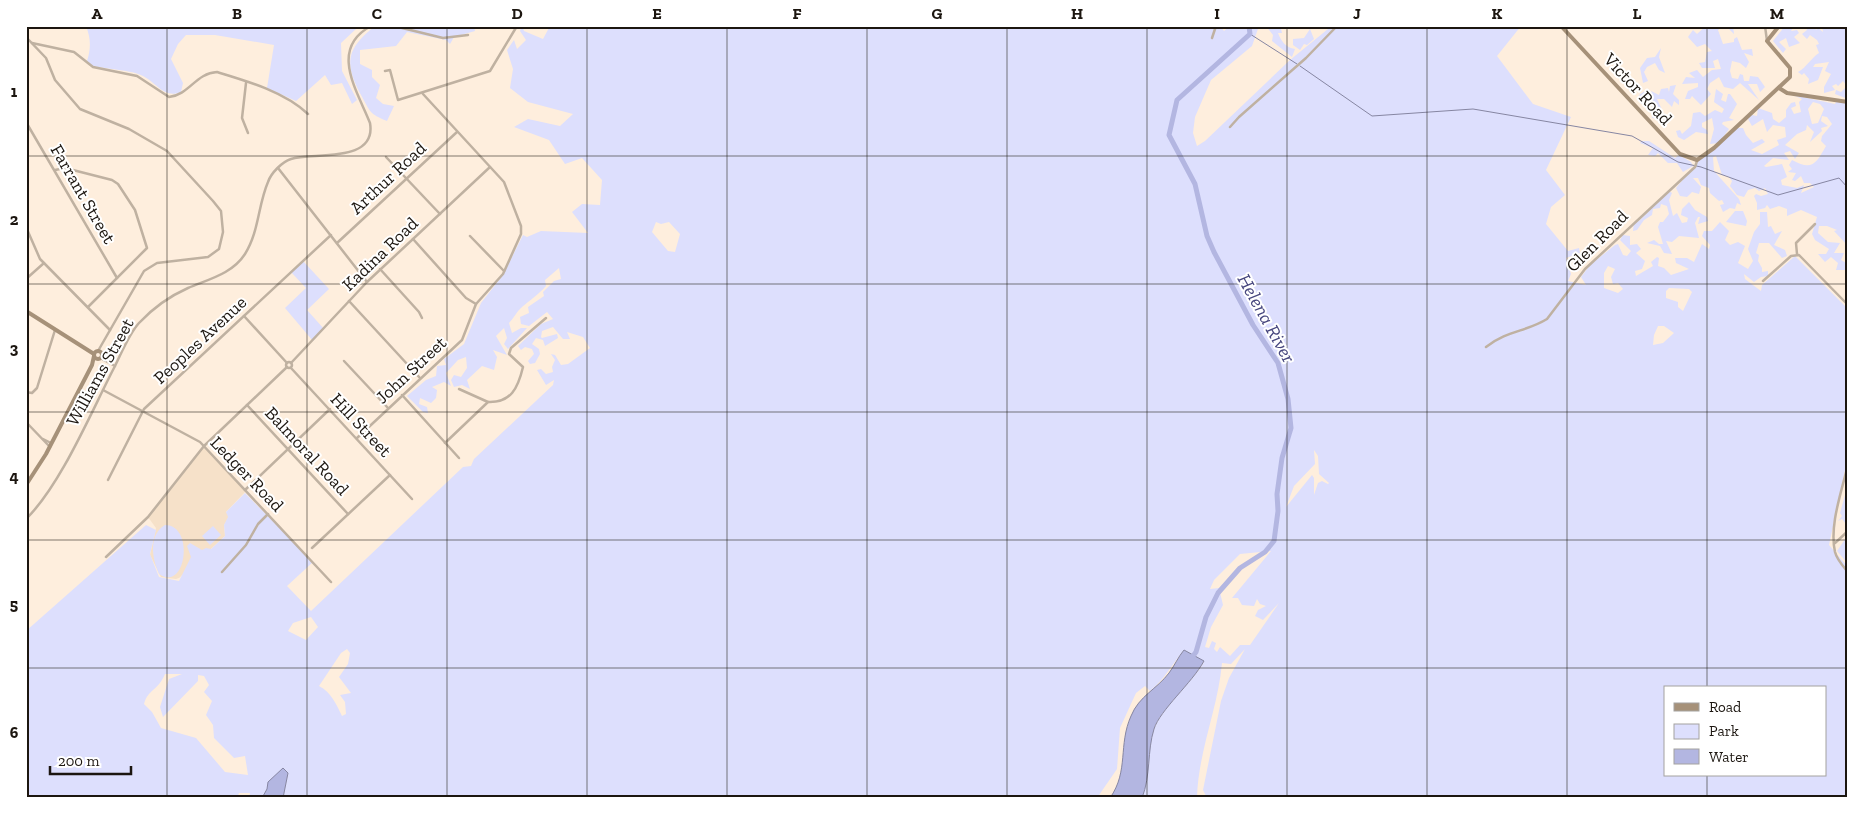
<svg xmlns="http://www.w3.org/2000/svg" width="1874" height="824" viewBox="0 0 1874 824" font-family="'Zilla Slab',serif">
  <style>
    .built { fill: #f6e1c9 }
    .green { fill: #dddffd; fill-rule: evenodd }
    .water { fill: #b3b6e1; stroke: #8686a2 }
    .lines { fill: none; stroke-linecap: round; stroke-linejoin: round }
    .stream { stroke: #8686a2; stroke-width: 1 }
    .river { stroke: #b3b6e1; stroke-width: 5 }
    .street { stroke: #bfb1a1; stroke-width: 2.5 }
    .secondary { stroke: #a69179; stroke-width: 4 }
    .grid { fill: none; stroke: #1c1610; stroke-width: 1; stroke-opacity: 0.55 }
    .labels { text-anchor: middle; stroke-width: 4; stroke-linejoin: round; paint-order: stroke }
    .street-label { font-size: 18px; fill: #1c1610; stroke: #fff }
    .water-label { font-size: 19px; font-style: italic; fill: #46467e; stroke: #fff }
    .neatline { fill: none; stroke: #1c1610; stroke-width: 2 }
    .grid-label { font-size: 16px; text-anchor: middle; font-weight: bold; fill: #1c1610 }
  </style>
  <rect width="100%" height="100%" fill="#feeedd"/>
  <polygon class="built" points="204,446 246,491 226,512 229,517 224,525 225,536 179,578 176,579 161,577 150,555 156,528 148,517"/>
  <g class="green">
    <path d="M86,26h277l-7,3 -15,14 1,28 15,29 -5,4 -10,-21 -11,2 -6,-10 -29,26 -29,-13 7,-43 -59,-10h-29l-8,9 -7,15 12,24 -2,9c-17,7 -24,-9 -38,-16 -11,-6 -36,-7 -50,-10l-6,-5c4,-13 4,-22 -1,-35z"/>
    <path d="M375,26h99l1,5 -21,6 -4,7 -4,-4 -39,-8 -11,14 -36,4v14l12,6v7l8,8 -4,13 7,6 11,2 -7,15c-18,-7 -17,-10 -26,-26 -17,-32 -15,-46 14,-69z"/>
    <path d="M522,26l2,5 19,8 7,-13h670l4,5 6,-5h29l-7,20 -41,34 -16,37 -2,16 4,13 8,-5 85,-81 38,-31 7,-3h186l-24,30 36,48 38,13 -25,53 19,25 -14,12 -5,17 22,27 11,-3 1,5 -14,5 5,16 -3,7 18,4 -5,-8 9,-12 25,-20 3,-1 5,11 4,1 4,-5 -11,-11 3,-5 7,1v9l7,-1 4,5 -5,4 9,8 -3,8 -7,2 1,5 17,-10 -2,-4 6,-5 2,1 -1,8 6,2 7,7 18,-6 -13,-6 -1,-5h12l7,4 8,-18 7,5 1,-4 -8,-9 2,-5h8l8,-9 9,9 -4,9 5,5 8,-3 7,4 -7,17 10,6 5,-8 -5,-12 6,-17 6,-8v-12h7l1,15 3,-1 4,8 7,-3 -8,14 11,5 2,6 -5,2 -13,-15h-10l-3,10 3,2 -1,6 4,7v4l6,-1v5l-7,1 -7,5 -10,-8 1,5 16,12 1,-6 33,-29 53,53v147l-19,89 19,22v231h-641l-4,-8 18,-89 8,-23 16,-29 -14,15 -9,-1c-4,46 -24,89 -25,135h-55c9,-23 5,-47 12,-68 6,-20 38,-47 50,-68l-20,-12c-12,14 -19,29 -34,41l-5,-5 -9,7 -16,35 -3,41 -20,29h-814l5,-25 -21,16 -5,9h-13l1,-5h-11l-2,5h-211v-167l120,-106 10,5 -6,24 9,23 20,4 12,-24 -4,-11 3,-3 12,7 4,-2 5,1 14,-13 -1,-11 4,-8 -2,-5 19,-19 68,69 -26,24 24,25 152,-144 8,-1 3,-7 79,-74 1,-5 -8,5 -9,-15 4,-1 5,5 7,-2 -1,-5 3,-7 -4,-6 4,1 6,10 7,-1 22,-16 -7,-11 -16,-5 3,7h-7l-10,-12 -11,4 -1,6 1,1 15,-4 1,4 -13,8 -2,-6 -7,-2 -4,6 7,5 1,5 -5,9 -5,1 -2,-3 6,-7 -2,-5 -7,-2 -4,3 -3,-4 23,-22 12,-5 -6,-7 -18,14 -8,-2 -1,-7 9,-4 -1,-6 16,-11 -1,-4 11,-11 7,-2 -2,-11 -14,12 1,6c-8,9 -16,14 -24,21 -5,4 -8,11 -13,16l3,10 9,-5h6l-19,21 -4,-5 3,-6 -3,-10 -8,8 11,19 -14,-5 4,7 -3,13 -12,-4 -15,14 3,9 -8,-4 -8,2 -3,-7 3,-5 7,2 6,-9 -1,-11 -8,3 -12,13 5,13 -7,-4 -12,5 5,3 -1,8 -5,5 -11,-5 -1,6 8,3 1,6 -5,-1 -16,-16 19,-16 10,-4 1,-10 9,-1 -2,-6 20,-15 17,-41 22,-28 20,-40 4,2 14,-6 47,2 -16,-21 10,-8 18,1 2,-25 -20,-22 -17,6 -16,-24 -35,-13 14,-8 32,7 13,-12 -45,-12 -18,-14 3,-19 -6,-19 7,-10 3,9 9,-9 -6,-9zM656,222l5,2 8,-2 11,12 -5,18 -7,-1 -16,-19zM1608,266l7,3 -4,8 2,7 5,-1 5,6 -5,4 -14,-5v-15zM1669,288l20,1 3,3 -9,19 -5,-4v-5l-12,-4v-7zM1658,326h6l10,7 -11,10 -10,2 1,-10zM1314,450l4,6 1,18 10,9 -1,1 -6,-3 -4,2 -4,12v-17l-2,-3 -26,32 8,-21 21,-22zM1271,551l-39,47h6l4,7 12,1 3,-7 3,5 6,2 -8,4 -3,6 8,4 16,-17 -29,42h-10l-10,11 -10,-9 -3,5 -3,-3 2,-6 -4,-2 -3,7 -4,-1 6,-20 12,-22 -4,-17 -9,1 4,-9 26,-26zM311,617l7,10 -12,13 -18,-9 5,-8zM347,649l3,4 -2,11 -9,13 12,16 -11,2 5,7 1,12 -4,2c-6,-12 -11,-24 -23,-30l22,-33zM165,674h17l-13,5 -9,28 3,10 35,-36v-6l6,1 5,9 -5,7 8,9 -6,14 7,10 1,13 20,20 11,-2 3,19 -23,-3 -29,-34 -35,-10 -9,-16 -8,-8c4,-15 14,-13 21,-30zM1665,688h160v87h-160z"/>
    <path d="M1266,26h10l5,3 1,4h-4c3,8 8,15 17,16l-3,8 -20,-16 1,-6z"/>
    <polygon points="1706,26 1733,26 1734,34 1729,29 1721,27 1718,30 1723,44 1734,42 1734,39 1737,37 1742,50 1752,49 1753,56 1744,53 1749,62 1746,68 1740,63 1732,61 1730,71 1732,78 1738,79 1740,74 1743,75 1744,81 1749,81 1750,76 1758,77 1765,87 1760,92 1757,84 1748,84 1759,100 1740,83 1733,89 1724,87 1719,77 1710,83 1707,89 1711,94 1701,105 1692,96 1690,99 1685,99 1688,91 1698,87 1698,83 1682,84 1686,77 1695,78 1689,73 1697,70 1703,77 1712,70 1721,69 1718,59 1713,61 1715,68 1702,68 1699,63 1705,62 1707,52 1712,51 1705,44 1697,47 1688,37 1693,30 1697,34"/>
    <polygon points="1785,26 1794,26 1791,31 1797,30 1799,33 1794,37 1800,43 1789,47 1786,38 1779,42 1786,49 1783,53 1773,41"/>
    <path d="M1806,26h8l2,4 2,-2 5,4 -1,-6h26v73l-13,-5 1,-4 5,2 6,-6 -4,-5 -5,5 -2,-2 -4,2 3,4 -11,3v-6l7,-13 -6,-3 4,-9 -14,2 -2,3h10l-5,13 -10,4 1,-5 -5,-6 -2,2 -4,-3c9,-5 13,-14 21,-19l-3,-8 3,-1 -2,-4 -7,-5 -3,4 -5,-5 5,-4z"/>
    <polygon points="1310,29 1314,39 1307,45 1304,44 1300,50 1293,45 1293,39 1304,38"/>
    <polygon points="1661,48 1659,57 1665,73 1659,70 1655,63 1647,67 1644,72 1648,81 1643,83 1640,68 1647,58 1655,57"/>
    <polygon points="1676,85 1673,94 1679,100 1679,105 1674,101 1672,107 1664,99 1657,99 1663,112 1662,116 1670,120 1652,118 1654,110 1651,103 1641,104 1639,95 1645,91 1647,98 1653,97 1651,91 1659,95 1661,89 1668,88 1669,92 1670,86"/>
    <polygon points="1716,89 1723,94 1721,100 1726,102 1728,94 1730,94 1737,104 1729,118 1734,120 1723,122 1722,124 1729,129 1719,143 1710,144 1714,129 1712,118 1702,123 1702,127 1707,130 1708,134 1696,132 1684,140 1678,137 1676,131 1680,130 1682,134 1691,126 1693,113 1700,112 1705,116 1715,110 1722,113 1724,109 1714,102"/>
    <path d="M1793,95l42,9 1,-2 12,1v143l-14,-15 3,-1 -10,-4h-8l-1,7 10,9 12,1 -6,10h10l-3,7 7,4v6h-12l2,-7 -7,-6 -6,5 -7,-8h8l3,-5 -14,-9 -3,-6 5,-17 -16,-7 -14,6v-7l-8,-3 -9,3 -3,-4 -2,3 -8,2v-7l-3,-7 2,-2 5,2 7,-2 -3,-6 -6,3 -4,-3 -7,2 -4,7 -7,-2 -7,-9 2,-5 -4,-5 -6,-1 -6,-19 -3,1 1,14 25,28 2,6 -4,-2 -2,6 -5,-1 -7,4 -3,-7 4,-1 -2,-4 -3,1 -9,-8 -1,-5 -8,-3 -3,-7h-5l8,9 -2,7 -7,-2 -5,5 -7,-1 -4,-8 23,-28 35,-32h9l3,7 7,8 9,-4 3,3 -14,8 11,4 17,-9 -2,-5 9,-3 -1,-10 -12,-2 -6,7 -4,-13 -11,7 -4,-7 4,-4 5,1 1,-8 14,5 1,6 6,4 7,-6v-7l5,-7 4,-1 1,4 -5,2 3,6 7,-2 -2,-10 3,-3zM1813,102l7,2 4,5 -6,14 -6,1 -4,-15zM1822,116l5,1 5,7 -10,12 -1,5 5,5c-10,18 -14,25 -34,14l-3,5 3,4 -4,3 8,1 -4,7 3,1 6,-5 3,7h6l4,4 -13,6 3,-8 -7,3 -15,-3 -1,-5 6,-3 -5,-13 -16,3 -2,-1 9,-8 16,2 -5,-7 6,-2 5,8 4,-6 -14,-8 12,-11 9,-4 1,-5 7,7 -4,10 12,-11 -1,-3 7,-2 -7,-5z"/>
    <polygon points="1642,141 1649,141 1675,158 1679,155 1691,162 1693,166 1683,172 1677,163 1668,163 1658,153 1655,156 1648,155 1653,148 1640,143"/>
    <polygon points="1669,191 1672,193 1669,200 1673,216 1677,213 1682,223 1687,222 1688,218 1681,215 1682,209 1689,202 1695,210 1707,217 1708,221 1698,224 1700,217 1698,217 1695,223 1699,238 1679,236 1672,242 1666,241 1672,254 1664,253 1660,246 1647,243 1654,240 1659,244 1663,244 1658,227 1660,222 1663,222 1669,214 1667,206 1661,204 1660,208 1653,209 1652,215 1644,220 1637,230 1633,231 1634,222 1639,221"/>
    <polygon points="1735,211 1743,211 1747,221 1746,226 1726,222"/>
    <polygon points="303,261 329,289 307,310 324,329 313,341 285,308 306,288 291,272"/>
    <polygon points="1845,495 1848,496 1846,524 1842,519 1838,521 1842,516 1840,513"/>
    <path d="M165,525c30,0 21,68 -6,49 -7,-15 -11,-39 6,-49z"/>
    <polygon points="213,526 221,535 210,545 202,536"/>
    <polygon points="1848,535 1848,564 1837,551"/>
  </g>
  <g class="water">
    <path d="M1184,650l20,11c-12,22 -44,49 -50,68 -7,22 -3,46 -12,69h-32c19,-27 8,-53 21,-82 8,-20 26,-27 38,-43 6,-8 9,-16 15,-23z"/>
    <polygon points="283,768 288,773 283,798 262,798 267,789 268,782"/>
  </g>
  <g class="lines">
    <g class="stream">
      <polyline points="1250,34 1297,64"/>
      <polyline points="1300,66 1372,116 1473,109 1632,136 1678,162 1701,167 1778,195 1839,178 1848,188"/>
    </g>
    <polyline class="river" points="1190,660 1196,652 1206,617 1218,593 1240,568 1265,552 1274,541 1278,511 1277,494 1282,458 1291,428 1288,399 1278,363 1253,325 1214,252 1207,236 1195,184 1169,135 1177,100 1250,34 1249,26"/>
    <g class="street">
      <polyline points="394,26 443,38 468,35"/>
      <polyline points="1765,26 1767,41"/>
      <polyline points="26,37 46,58 55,80 80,109 129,129 167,151 213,201 221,211 223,232 219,249 208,257 157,263 144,271 98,351"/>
      <polyline points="1212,38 1216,26"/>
      <path d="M32,43l42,9 19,15 44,9 32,21c20,-2 27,-24 48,-25 30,9 68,20 91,42"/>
      <polyline points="385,71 390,70 398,100 490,71 517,26"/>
      <polyline points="246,83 242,118 248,133"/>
      <polyline points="26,122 117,278"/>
      <polyline points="1230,127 1239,117 1306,58 1337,26"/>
      <polyline points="386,157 440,214"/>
      <polyline points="278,168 367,282"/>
      <polyline points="55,170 65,168 112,180 118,184 135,210 147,248 88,307"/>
      <polyline points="26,227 40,259 110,330"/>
      <polyline points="470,236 504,271"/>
      <polyline points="413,239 466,298 476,304"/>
      <polyline points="337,243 457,132"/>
      <polyline points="1797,254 1796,243 1815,224"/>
      <polyline points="380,269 419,312 422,318"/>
      <polyline points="26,279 44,263"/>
      <polyline points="1763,281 1791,256 1799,255 1848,305"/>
      <polyline points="349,301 420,378"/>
      <polyline points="244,316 287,363"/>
      <path d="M1486,347c22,-17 40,-15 61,-28l38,-50 110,-102 2,-6"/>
      <polyline points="102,355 105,360"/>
      <polyline points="100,358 115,366"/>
      <polyline points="344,361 388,408"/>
      <circle cx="289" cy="365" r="3"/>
      <polyline points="291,363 367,282 490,167"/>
      <polyline points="291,368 412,499"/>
      <polyline points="459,389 488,402"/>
      <polyline points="103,390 200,442 331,582"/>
      <polyline points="26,392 32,393 37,388 55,330"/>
      <polyline points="402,395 459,458"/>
      <polyline points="247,405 348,514"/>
      <polyline points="26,422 50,447"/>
      <polyline points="357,438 462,340 476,304 503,274 521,234 521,226 504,182 423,94"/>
      <polyline points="43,439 51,443"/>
      <path d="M445,443l43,-41c23,1 30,-14 35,-35l-14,-13 2,-6 35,-30"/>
      <path d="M1848,464c-6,27 -19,61 -13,88 2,8 8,14 13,20"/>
      <polyline points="108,480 144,409 331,235"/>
      <polyline points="245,490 330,409"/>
      <path d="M26,519c35,-34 66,-109 89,-153 7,-14 14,-32 24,-43 14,-15 31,-27 49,-35 21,-9 44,-14 57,-34 14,-22 13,-49 23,-72 3,-9 14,-20 23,-23 22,-7 86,5 79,-36 -12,-31 -42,-74 1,-97"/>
      <polyline points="1835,543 1848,531"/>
      <polyline points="312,548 390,475"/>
      <polyline points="106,557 148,517 204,446 287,367"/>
      <polyline points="222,572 246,545 258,524 268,514"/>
    </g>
    <g class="secondary">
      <polyline points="1561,26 1680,154 1697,160 1714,148 1790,77 1790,68 1767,41 1779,26"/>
      <polyline points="1779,88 1787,93 1848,102"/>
      <polyline points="26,311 94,354"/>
      <circle cx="98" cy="355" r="4"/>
      <polyline points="26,485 46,454 92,365 94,356"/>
    </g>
  </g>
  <path class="grid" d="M167,26v772M307,26v772M447,26v772M587,26v772M727,26v772M867,26v772M1007,26v772M1147,26v772M1287,26v772M1427,26v772M1567,26v772M1707,26v662M26,156h1822M26,284h1822M26,412h1822M26,540h1822M26,668h1822M1707,775v23"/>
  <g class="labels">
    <g class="street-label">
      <text transform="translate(1638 89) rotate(47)" y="6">Victor Road</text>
      <text transform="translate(388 178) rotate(-43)" y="6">Arthur Road</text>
      <text transform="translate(83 194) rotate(60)" y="6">Farrant Street</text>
      <text transform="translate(1597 241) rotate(-45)" y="6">Glen Road</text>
      <text transform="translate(380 254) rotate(-44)" y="6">Kadina Road</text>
      <text transform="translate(200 340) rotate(-43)" y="6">Peoples Avenue</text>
      <text transform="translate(411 370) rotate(-43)" y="6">John Street</text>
      <text transform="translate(100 372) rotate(-61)" y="6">Williams Street</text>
      <text transform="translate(361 425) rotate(47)" y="6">Hill Street</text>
      <text transform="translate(307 451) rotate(47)" y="6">Balmoral Road</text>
      <text transform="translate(247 474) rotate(46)" y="6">Ledger Road</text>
    </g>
    <g class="water-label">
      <text transform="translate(1267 318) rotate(61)" y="7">Helena River</text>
    </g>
  </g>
  <rect width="1874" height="824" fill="none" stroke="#ffffff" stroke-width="55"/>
  <rect x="1664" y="686" width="162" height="90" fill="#ffffff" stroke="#a4a29f"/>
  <rect x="1674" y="703" width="25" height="8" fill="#a69179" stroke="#a4a29f"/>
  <text x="1709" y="712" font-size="15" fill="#1c1610">Road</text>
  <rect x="1674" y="724" width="25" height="15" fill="#dddffd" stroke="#a4a29f"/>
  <text x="1709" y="736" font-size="15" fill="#1c1610">Park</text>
  <rect x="1674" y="749" width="25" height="15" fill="#b3b6e1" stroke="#a4a29f"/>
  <text x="1709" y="762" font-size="15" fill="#1c1610">Water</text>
  <path d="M50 766v8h81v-8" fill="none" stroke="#1c1610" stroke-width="2.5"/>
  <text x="58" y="766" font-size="15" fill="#1c1610" stroke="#ffffff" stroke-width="4" paint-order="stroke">200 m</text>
  <rect x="28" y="28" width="1818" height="768" class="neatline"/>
  <g class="grid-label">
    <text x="97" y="19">A</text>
    <text x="237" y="19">B</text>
    <text x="377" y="19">C</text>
    <text x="517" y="19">D</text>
    <text x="657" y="19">E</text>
    <text x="797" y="19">F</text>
    <text x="937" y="19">G</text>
    <text x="1077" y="19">H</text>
    <text x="1217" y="19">I</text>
    <text x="1357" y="19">J</text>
    <text x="1497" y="19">K</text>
    <text x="1637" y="19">L</text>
    <text x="1777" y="19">M</text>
    <text x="14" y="97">1</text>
    <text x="14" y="225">2</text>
    <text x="14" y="354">3</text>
    <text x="14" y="482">4</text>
    <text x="14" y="610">5</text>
    <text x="14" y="738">6</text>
  </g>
</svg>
